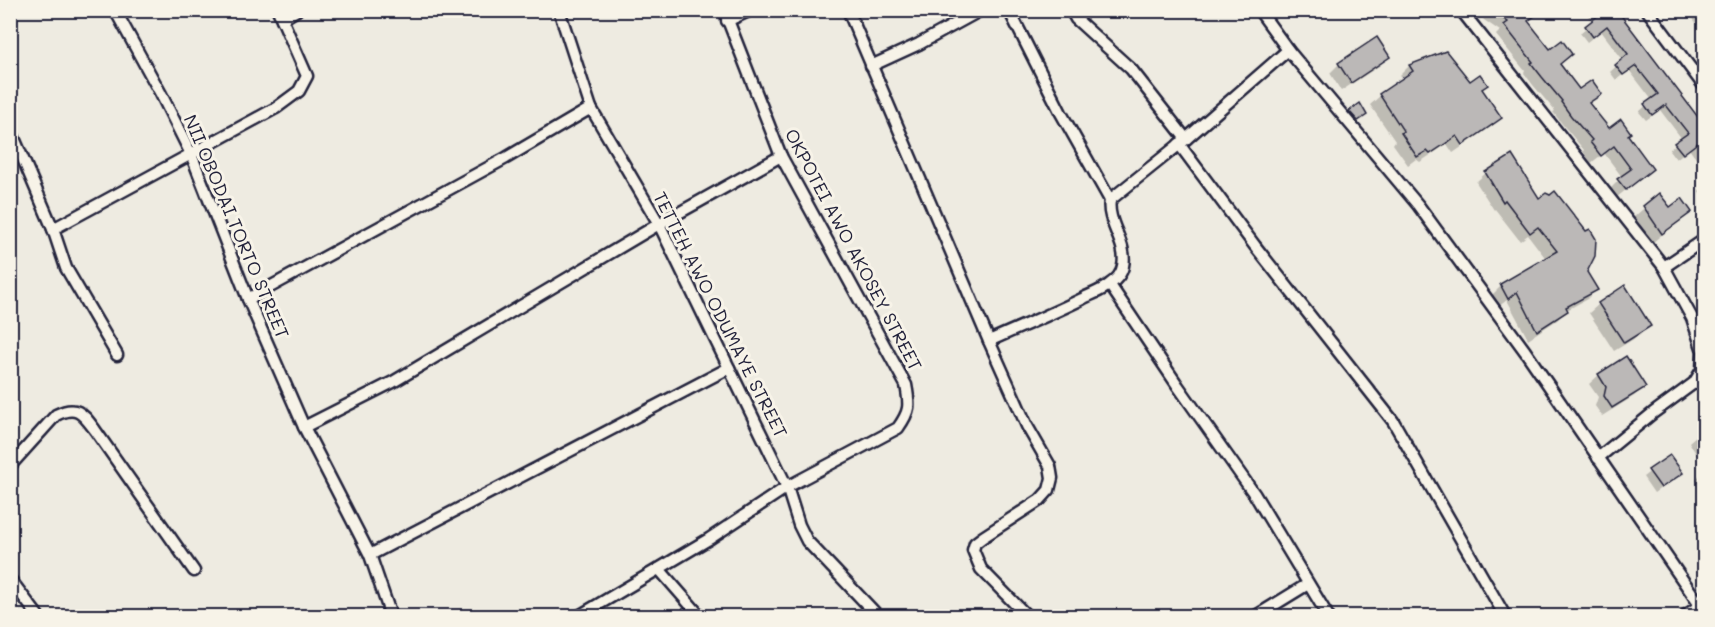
<svg xmlns="http://www.w3.org/2000/svg" width="1715" height="627" viewBox="0 0 1715 627" font-family="Mali,sans-serif">
  <style>
    .shadow { fill: #0003 }
    .building { fill: #bbb8b7; stroke: #22223b; stroke-width: 1.5 }
    .lines { fill: none; stroke-linecap: round; stroke-linejoin: round }
    .minor-casing { stroke: #22223b; stroke-width: 15 }
    .minor { stroke: #f7f3e8; stroke-width: 10 }
    .labels { text-anchor: middle; stroke-width: 6; stroke-linejoin: round; paint-order: stroke }
    .street-label { font-size: 18px; fill: #22223b; stroke: #f7f3e8 }
  </style>
  <rect width="100%" height="100%" fill="#eeebe1"/>
  <filter id="ink" filterUnits="userSpaceOnUse"><feTurbulence type="fractalNoise" baseFrequency=".0167" numOctaves="2"/><feDisplacementMap in="SourceGraphic" scale="12" xChannelSelector="R" yChannelSelector="G"/><feConvolveMatrix kernelMatrix="1 2 1 2 8 2 1 2 1" color-interpolation-filters="sRGB"/></filter>
  <g filter="url(#ink)">
    <g class="shadow">
      <polygon points="1318,10 1333,10 1322,17"/>
      <polygon points="1477,10 1520,10 1535,14 1527,23 1550,51 1570,54 1559,65 1579,91 1600,93 1588,104 1608,130 1626,136 1651,169 1616,198 1610,189 1622,177 1604,153 1591,163 1583,151 1584,150 1563,125 1553,112 1555,111 1533,85 1524,73 1525,71 1496,35 1500,31 1484,20"/>
      <polygon points="1584,10 1615,10 1704,129 1704,169 1689,149 1676,159 1669,150 1682,139 1660,110 1646,120 1639,112 1652,100 1629,70 1616,80 1610,72 1623,60 1601,31 1587,42 1580,33 1593,22"/>
      <polygon points="1687,10 1704,10 1704,34"/>
      <polygon points="1445,53 1469,83 1481,90 1500,118 1491,127 1453,153 1447,144 1420,162 1416,159 1408,165 1393,144 1395,141 1370,105 1380,96 1404,79 1400,75 1409,66"/>
      <polygon points="1388,57 1379,66 1341,91 1330,73 1339,64"/>
      <polygon points="1359,105 1363,117 1354,123 1347,114"/>
      <polygon points="1486,173 1586,272 1596,290 1587,299 1567,310 1557,320 1528,339 1507,300 1498,307 1492,295 1501,286 1547,260 1528,235 1520,241 1495,209 1494,210 1476,182"/>
      <polygon points="1704,186 1704,198 1699,191"/>
      <polygon points="1659,195 1670,209 1690,211 1652,243 1634,217"/>
      <polygon points="1624,288 1649,325 1640,335 1614,351 1589,313 1599,304"/>
      <polygon points="1599,375 1644,386 1634,396 1602,416 1595,406 1598,397 1589,384"/>
      <polygon points="1704,429 1704,467 1689,442"/>
      <polygon points="1669,457 1681,473 1654,493 1643,477"/>
      <polygon points="1704,471 1704,493 1696,479"/>
    </g>
    <g class="building">
      <polygon points="1490,10 1543,10 1528,21 1550,49 1562,40 1572,54 1560,64 1579,89 1592,80 1602,94 1589,103 1609,128 1621,119 1631,133 1628,135 1653,169 1626,190 1617,179 1631,169 1614,146 1601,156 1590,142 1592,140 1571,116 1561,102 1562,101 1542,77 1531,63 1533,62 1504,25 1508,22"/>
      <polygon points="1595,10 1617,10 1704,125 1704,138 1683,154 1674,143 1688,133 1666,105 1652,115 1644,104 1658,94 1636,66 1623,75 1615,65 1628,54 1607,26 1593,37 1585,26 1599,15"/>
      <polygon points="1377,37 1390,57 1351,83 1338,63"/>
      <polygon points="1446,51 1470,81 1480,74 1488,85 1482,89 1502,118 1463,145 1457,136 1430,154 1427,151 1417,157 1401,133 1404,132 1379,94 1413,71 1409,65"/>
      <polygon points="1360,103 1367,115 1358,121 1349,111"/>
      <polygon points="1512,155 1539,198 1546,193 1550,195 1555,191 1586,231 1590,229 1596,239 1595,256 1587,272 1598,290 1566,307 1568,311 1537,331 1517,292 1508,299 1500,284 1557,251 1538,227 1530,233 1505,200 1503,202 1485,172"/>
      <polygon points="1659,193 1670,207 1682,198 1692,212 1662,234 1643,206"/>
      <polygon points="1625,285 1651,326 1624,343 1598,303"/>
      <polygon points="1626,356 1646,387 1612,408 1604,396 1606,387 1598,374"/>
      <polygon points="1670,455 1683,473 1661,488 1648,470"/>
    </g>
    <g class="lines">
      <defs>
        <g id="minor">
          <polyline points="115,10 161,94 191,154 248,299 304,427 370,555 391,616"/>
          <polyline points="559,10 591,108 659,224 787,487 799,525 807,541 878,616"/>
          <polyline points="848,10 989,341 1027,426 1050,466 1052,478 1049,490 1040,500 983,537 975,543 973,550 981,569 1027,616"/>
          <polyline points="1009,10 1061,113 1110,200 1186,139 1288,50"/>
          <polyline points="1071,10 1076,19 1131,69 1186,139"/>
          <polyline points="1259,10 1288,50 1418,205 1525,351 1704,611"/>
          <polyline points="1461,10 1664,267 1692,318 1703,351 1702,370 1694,383 1653,413 1598,458"/>
          <polyline points="1647,10 1704,86"/>
          <polyline points="282,19 297,10"/>
          <polyline points="727,21 751,10"/>
          <polyline points="871,66 919,44 981,10"/>
          <polyline points="11,131 53,229 276,108 299,91 307,76 278,10"/>
          <polyline points="1179,144 1255,246 1393,421 1505,616"/>
          <polyline points="53,229 66,268 117,355"/>
          <polyline points="1664,267 1704,240"/>
          <polyline points="1110,285 1178,386 1255,495 1328,616"/>
          <polyline points="248,299 506,158 591,108"/>
          <path d="M989,341c31,-14 63,-27 93,-42 9,-5 20,-8 28,-15 6,-4 12,-11 13,-18 5,-23 -17,-43 -13,-66"/>
          <polyline points="304,427 393,382 659,224 781,156"/>
          <path d="M10,466l46,-51c21,-11 27,-1 39,15l99,141"/>
          <polyline points="370,555 729,368"/>
          <polyline points="659,569 700,616"/>
          <polyline points="10,579 38,616"/>
          <path d="M579,616l130,-77 78,-52 111,-59c12,-17 12,-22 8,-43l-125,-229 -57,-146"/>
          <polyline points="1256,616 1308,584"/>
          <polyline points="1685,616 1704,603"/>
        </g>
      </defs>
      <use href="#minor" class="minor-casing"/>
      <use href="#minor" class="minor"/>
    </g>
  </g>
  <g class="labels">
    <g class="street-label">
      <text transform="translate(236 227) rotate(67)" y="6">NII OBODAI TORTO STREET</text>
      <text transform="translate(853 250) rotate(62)" y="6">OKPOTEI AWO AKOSEY STREET</text>
      <text transform="translate(720 315) rotate(63)" y="6">TETTEH AWO ODUMAYE STREET</text>
    </g>
  </g>
  <rect width="1715" height="627" fill="none" stroke="#f7f3e8" stroke-width="36"/>
  <rect x="18" y="18" width="1679" height="591" fill="none" stroke="#22223b" stroke-width="2" filter="url(#ink)"/>
</svg>
